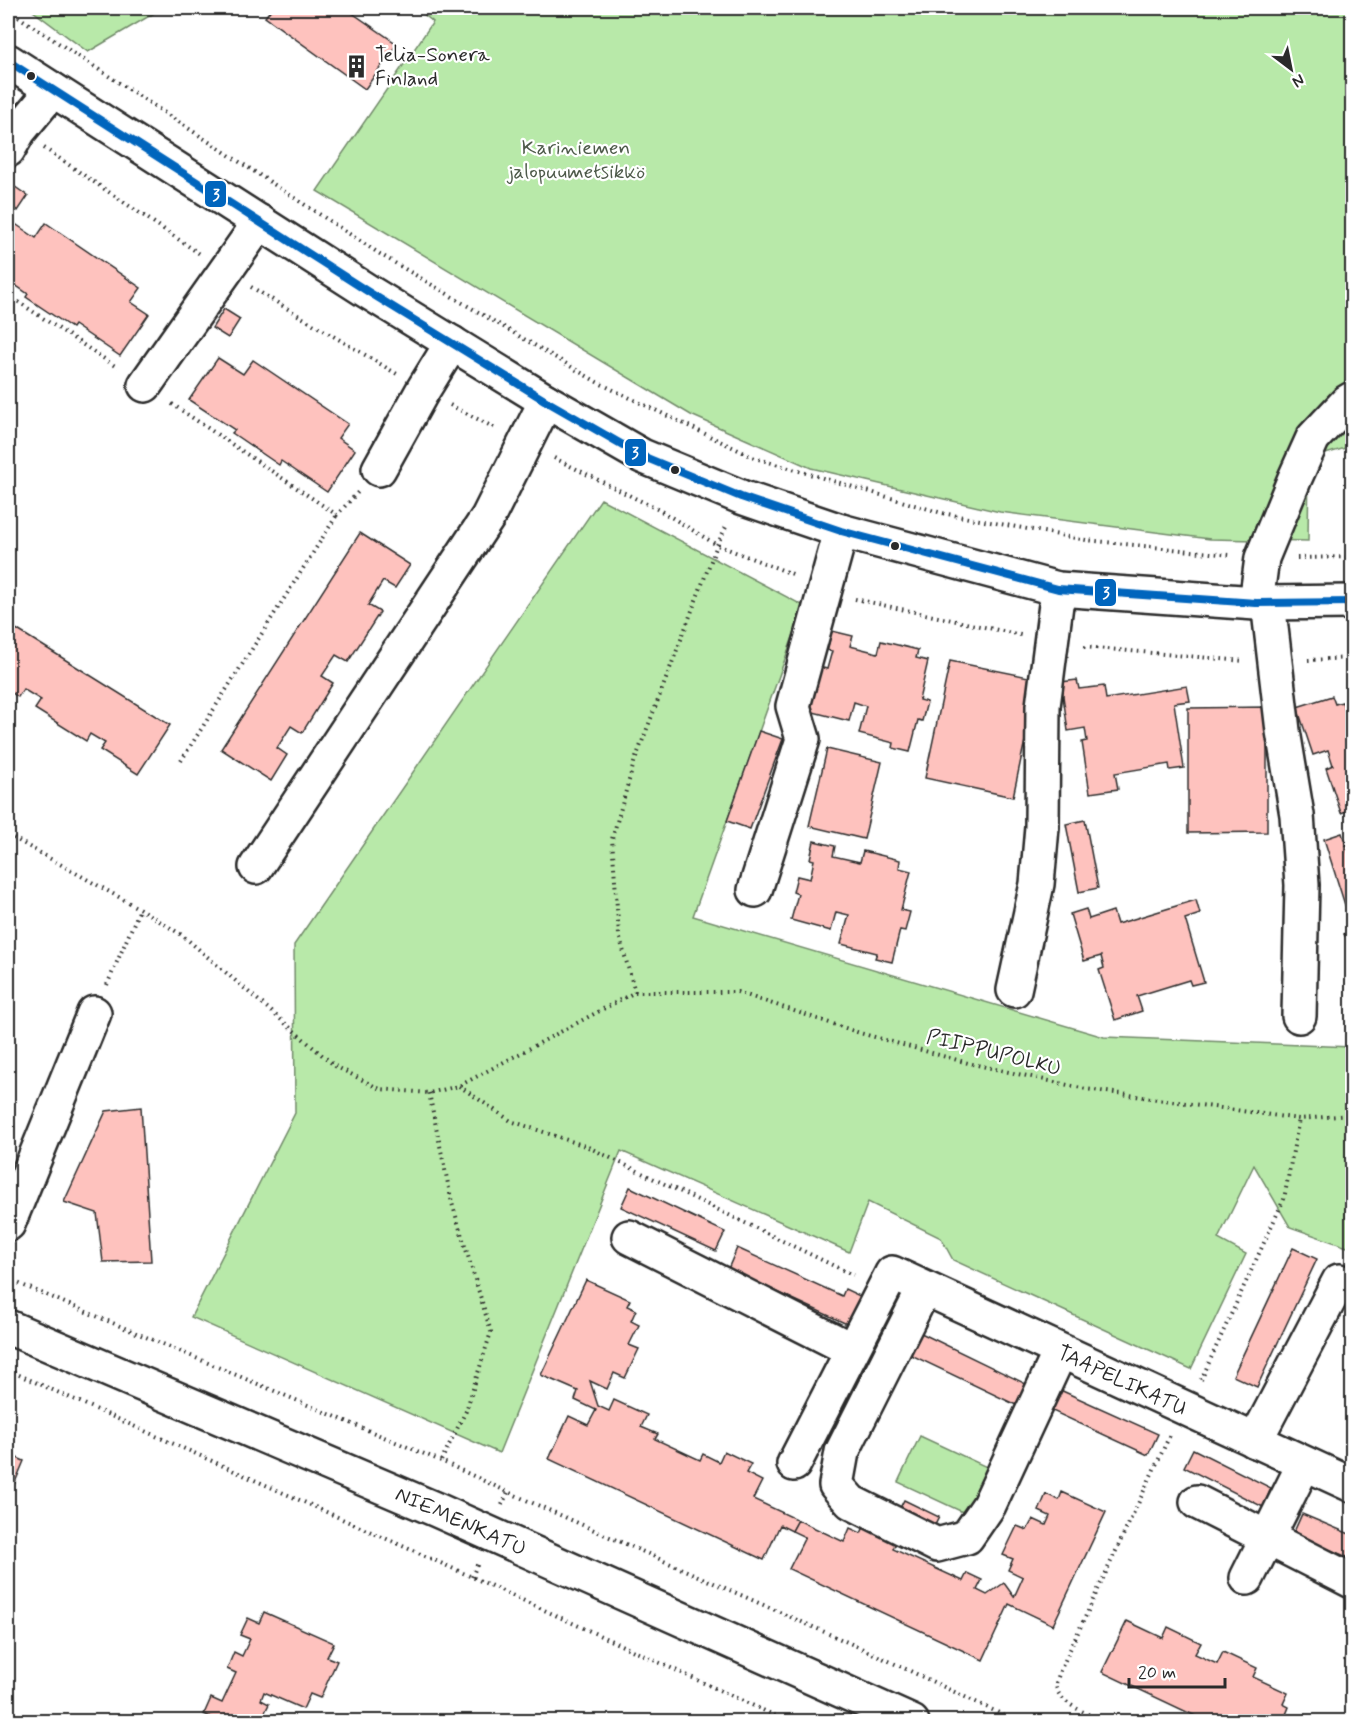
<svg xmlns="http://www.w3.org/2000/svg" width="1360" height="1729" viewBox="0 0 1360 1729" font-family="Mynerve,sans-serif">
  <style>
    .green { fill: #b8e9a9; stroke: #728a6a; stroke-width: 1.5 }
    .building { fill: #fec2be; stroke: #2b2b2b; stroke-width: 1.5 }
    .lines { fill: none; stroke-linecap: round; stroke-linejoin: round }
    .minor-casing { stroke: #2b2b2b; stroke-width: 38 }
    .path { stroke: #2b2b2b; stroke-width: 4; stroke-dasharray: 1.5 4.5; stroke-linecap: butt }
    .minor { stroke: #fff; stroke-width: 33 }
    .bus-1-casing { stroke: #fff; stroke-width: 12 }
    .bus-1 { stroke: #0065bd; stroke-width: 8 }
    .bus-dot { fill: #2b2b2b; stroke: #fff; stroke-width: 2 }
    .labels { text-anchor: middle; stroke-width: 4.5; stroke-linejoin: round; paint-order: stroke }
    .poi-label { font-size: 21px; fill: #2b2b2b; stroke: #fff; text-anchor: start }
    .park-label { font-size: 21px; fill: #4e5a4a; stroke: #fff }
    .street-label { font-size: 21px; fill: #2b2b2b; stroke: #fff }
    .line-badge { stroke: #fff; stroke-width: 2 }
    .badge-label { font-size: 16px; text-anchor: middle; font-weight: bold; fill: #fff }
  </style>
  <rect width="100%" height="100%" fill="#fff"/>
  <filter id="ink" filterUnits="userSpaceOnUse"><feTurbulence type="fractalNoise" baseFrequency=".0167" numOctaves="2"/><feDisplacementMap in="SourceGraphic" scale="12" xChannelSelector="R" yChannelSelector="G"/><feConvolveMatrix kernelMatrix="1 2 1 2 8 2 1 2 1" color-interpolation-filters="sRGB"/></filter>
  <g filter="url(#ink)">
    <g class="green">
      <polygon points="29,8 163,8 88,52"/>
      <polygon points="416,8 1352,8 1352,446 1309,459 1308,541 1210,539 1000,512 811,468 691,415 317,191 433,22"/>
      <polygon points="601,499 804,606 693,916 1104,1037 1352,1047 1352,1246 1347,1247 1290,1227 1254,1165 1218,1239 1246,1254 1191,1369 953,1260 941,1238 868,1202 849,1252 621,1151 499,1453 191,1317 295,1113 294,945"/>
      <polygon points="920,1436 991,1469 969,1515 898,1482"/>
    </g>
    <g class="building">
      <polygon points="272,8 345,8 397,44 365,89 265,17"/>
      <polygon points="8,182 28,196 18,211 8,204"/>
      <polygon points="11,221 36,238 46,223 141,288 131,302 149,314 120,356 74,325 72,328 26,297 28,294 8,280 8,227"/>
      <polygon points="224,309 240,319 228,338 212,328"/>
      <polygon points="218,358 243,374 253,360 348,424 338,438 355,450 327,492 281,461 279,465 232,433 235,430 189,400"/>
      <polygon points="360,533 410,565 395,588 383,581 368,605 380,612 348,662 336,655 322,676 333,683 302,733 291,726 277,748 287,755 271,781 221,749"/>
      <polygon points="8,624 170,725 138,774 100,750 105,743 90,734 86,741 35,709 41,700 23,689 18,697 8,690"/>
      <polygon points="832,631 853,636 850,646 878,653 881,641 918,650 916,658 928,661 919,700 927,702 922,721 918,720 910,752 893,748 894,743 859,734 866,706 854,702 849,721 809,711 815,666 827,669 832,651 827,650"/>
      <polygon points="950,661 1038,679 1013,797 925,778"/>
      <polygon points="1077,680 1079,689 1104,686 1106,699 1187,686 1190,701 1174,703 1184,768 1170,770 1169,764 1115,773 1118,789 1090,793 1082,742 1087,741 1085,728 1068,731 1061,682"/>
      <polygon points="1332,696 1335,704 1342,702 1347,716 1352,714 1352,809 1341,813 1326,768 1333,765 1328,750 1313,755 1297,707"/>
      <polygon points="1267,707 1267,832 1188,833 1188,708"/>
      <polygon points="759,731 783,739 750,829 727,821"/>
      <polygon points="827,749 882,762 864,839 809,826"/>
      <polygon points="1085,820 1098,888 1079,892 1066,824"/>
      <polygon points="1342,833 1352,864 1352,902 1345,905 1324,839"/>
      <polygon points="814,841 835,846 833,856 860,862 863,851 900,860 899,868 911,871 901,910 910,912 905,931 900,930 892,962 875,958 877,953 841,944 849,915 836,912 831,931 791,920 798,894 793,892 797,876 810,879 814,860 810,859"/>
      <polygon points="1196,900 1200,914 1185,919 1204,982 1191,985 1189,980 1137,996 1142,1011 1115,1020 1099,970 1104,968 1101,956 1084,961 1070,914 1086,909 1089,919 1113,911 1117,924"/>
      <polygon points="1352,929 1352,947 1344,934"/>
      <polygon points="141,1107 151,1261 103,1262 97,1213 64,1202 106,1111"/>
      <polygon points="630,1187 725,1232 716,1251 621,1207"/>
      <polygon points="737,1248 842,1296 845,1289 862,1297 849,1325 728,1269"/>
      <polygon points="1293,1248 1317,1259 1257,1387 1233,1376"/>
      <polygon points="586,1280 630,1300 627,1306 636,1310 631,1321 639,1325 629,1345 639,1349 625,1378 614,1373 607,1389 590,1381 598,1406 609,1411 614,1400 647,1415 641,1427 658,1434 655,1439 700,1460 703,1454 719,1462 724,1451 751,1464 746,1473 762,1481 753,1499 798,1520 792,1531 780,1525 764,1560 549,1459 569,1416 588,1425 596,1410 575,1400 578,1391 541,1375"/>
      <polygon points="919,1332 1026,1384 1016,1405 909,1354"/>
      <polygon points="1058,1389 1158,1434 1148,1455 1048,1409"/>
      <polygon points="1193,1449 1271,1488 1263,1507 1184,1467"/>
      <polygon points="8,1454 24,1461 8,1499"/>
      <polygon points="1062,1492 1106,1512 1053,1625 1009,1604 983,1660 789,1569 805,1537 792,1531 798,1520 844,1542 850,1528 861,1533 866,1523 898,1538 893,1549 963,1581 967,1573 982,1580 977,1590 987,1595 1004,1583 1014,1597 1023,1577 1008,1570 1013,1559 1003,1555 1017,1526 1027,1530 1033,1519 1046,1525 1050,1516 1039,1511 1046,1494 1059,1500"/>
      <polygon points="904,1500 939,1517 930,1535 895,1518"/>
      <polygon points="1302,1514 1352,1535 1352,1559 1293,1534"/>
      <polygon points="264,1612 334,1643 327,1657 337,1661 320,1698 310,1694 303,1709 264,1692 261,1700 269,1704 260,1722 211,1722 213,1718 204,1714 211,1698 222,1703 236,1673 227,1669 234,1652 242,1656 250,1639 240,1635 248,1618 259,1623"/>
      <polygon points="1127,1621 1163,1638 1168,1627 1201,1643 1195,1654 1217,1664 1223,1652 1257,1668 1253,1677 1288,1693 1283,1704 1289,1707 1283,1722 1208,1722 1102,1672"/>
      <polygon points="1352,1643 1352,1664 1344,1660"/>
    </g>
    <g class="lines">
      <defs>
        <g id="minor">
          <polyline points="8,61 367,291 546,401 642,456 741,497 841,531 1058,589 1256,603 1352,602"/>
          <polyline points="8,150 19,131 53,90"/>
          <polyline points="145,385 260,222"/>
          <polyline points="379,469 423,390 452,343"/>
          <polyline points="1268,602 1283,731 1297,815 1302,885 1299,1016"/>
          <polyline points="1256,603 1262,558 1295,478 1313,438 1347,402 1352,399"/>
          <polyline points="256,867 488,517 546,401"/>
          <polyline points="755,890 803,739 793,706 841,531"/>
          <polyline points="1014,990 1037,884 1042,827 1043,706 1058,589"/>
          <polyline points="8,1224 94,1013"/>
          <polyline points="629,1237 852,1350"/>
          <polyline points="924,1289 842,1452 836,1485 851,1502 937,1545 967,1537 989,1505 1060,1352"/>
          <polyline points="8,1327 437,1510 912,1722"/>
          <polyline points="1255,1441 1339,1281"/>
          <polyline points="794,1464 892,1273 1352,1485"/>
          <polyline points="1197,1502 1352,1581"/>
          <polyline points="1247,1578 1304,1464"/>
        </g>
      </defs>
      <use href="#minor" class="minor-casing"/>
      <g class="path">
        <polyline points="8,10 383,256 597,382 755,458 942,513 1086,540 1230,555"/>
        <polyline points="44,148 200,254"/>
        <polyline points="251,287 397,374"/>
        <polyline points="8,295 118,368"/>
        <polyline points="172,404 337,515 358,492"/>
        <polyline points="450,405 497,429"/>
        <polyline points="554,458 661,511 717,545 795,575"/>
        <polyline points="1297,558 1352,557"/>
        <polyline points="855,599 1021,635"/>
        <polyline points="1084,647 1244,661"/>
        <polyline points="1308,660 1352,658"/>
        <polyline points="181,761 337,515"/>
        <polyline points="8,835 140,909 182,935 335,1066 380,1089 429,1093 459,1086 635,992 737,992 860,1033 968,1063 1086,1089 1299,1119 1352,1115"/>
        <polyline points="107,985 140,909"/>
        <polyline points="635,992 619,935 612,839 634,763 717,545 726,527"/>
        <polyline points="459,1086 511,1121 588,1147 853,1275"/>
        <polyline points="429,1093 452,1203 491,1332 466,1411 441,1461"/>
        <polyline points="8,1279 441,1461 508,1492 872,1653 1018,1722"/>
        <polyline points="8,1370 472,1577 789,1722"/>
        <polyline points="1201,1380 1284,1199 1299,1119"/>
        <polyline points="502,1505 508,1492"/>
        <polyline points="472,1577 478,1562"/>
        <path d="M1105,1722c-15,-8 -48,-18 -49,-37 0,-4 3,-10 4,-14l110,-236"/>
      </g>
      <use href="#minor" class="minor"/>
      <defs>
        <polyline id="bus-1" points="8,61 367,291 546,401 642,456 741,497 841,531 1058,589 1256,603 1352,602"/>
      </defs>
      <use href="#bus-1" class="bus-1-casing"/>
      <use href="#bus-1" class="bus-1"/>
    </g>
  </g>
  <defs>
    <symbol id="building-bare" viewBox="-9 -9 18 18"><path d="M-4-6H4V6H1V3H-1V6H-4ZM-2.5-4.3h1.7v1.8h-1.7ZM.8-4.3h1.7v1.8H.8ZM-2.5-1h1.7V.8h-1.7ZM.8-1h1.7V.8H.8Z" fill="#2b2b2b" stroke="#fff" stroke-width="2.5" paint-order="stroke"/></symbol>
  </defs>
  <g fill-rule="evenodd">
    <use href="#building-bare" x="340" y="50" width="33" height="33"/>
  </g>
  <g class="bus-dot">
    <circle cx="31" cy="76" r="5"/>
    <circle cx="675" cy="470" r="5"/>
    <circle cx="895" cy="546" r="5"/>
  </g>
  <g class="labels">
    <g class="poi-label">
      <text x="375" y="61">Telia-Sonera<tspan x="375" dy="24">Finland</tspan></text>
    </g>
    <g class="park-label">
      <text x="576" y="154">Kariniemen<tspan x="576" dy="24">jalopuumetsikkö</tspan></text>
    </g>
    <g class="street-label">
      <text transform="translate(994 1052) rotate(14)" y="7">PIIPPUPOLKU</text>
      <text transform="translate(1122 1380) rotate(25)" y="7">TAAPELIKATU</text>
      <text transform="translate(461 1521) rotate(24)" y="7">NIEMENKATU</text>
    </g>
  </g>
  <g class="line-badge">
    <rect x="204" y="180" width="23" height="28" rx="6" fill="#0065bd"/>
    <rect x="624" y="438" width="23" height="29" rx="6" fill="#0065bd"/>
    <rect x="1094" y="578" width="23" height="29" rx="6" fill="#0065bd"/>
  </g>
  <g class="badge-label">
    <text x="216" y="200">3</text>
    <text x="635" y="458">3</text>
    <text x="1106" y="598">3</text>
  </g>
  <rect width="1360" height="1729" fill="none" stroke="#fff" stroke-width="30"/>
  <rect x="15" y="15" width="1330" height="1699" fill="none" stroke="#2b2b2b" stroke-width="2" filter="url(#ink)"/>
  <g transform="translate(1291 69) rotate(148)" stroke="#ffffff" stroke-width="4.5" paint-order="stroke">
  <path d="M0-4.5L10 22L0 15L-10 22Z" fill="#2b2b2b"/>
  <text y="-9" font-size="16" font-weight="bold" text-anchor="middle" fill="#2b2b2b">N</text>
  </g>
  <path d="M1129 1678v9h96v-9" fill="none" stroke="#2b2b2b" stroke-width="3"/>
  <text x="1138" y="1678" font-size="18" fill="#2b2b2b" stroke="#ffffff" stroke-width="4.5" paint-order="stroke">20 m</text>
</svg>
